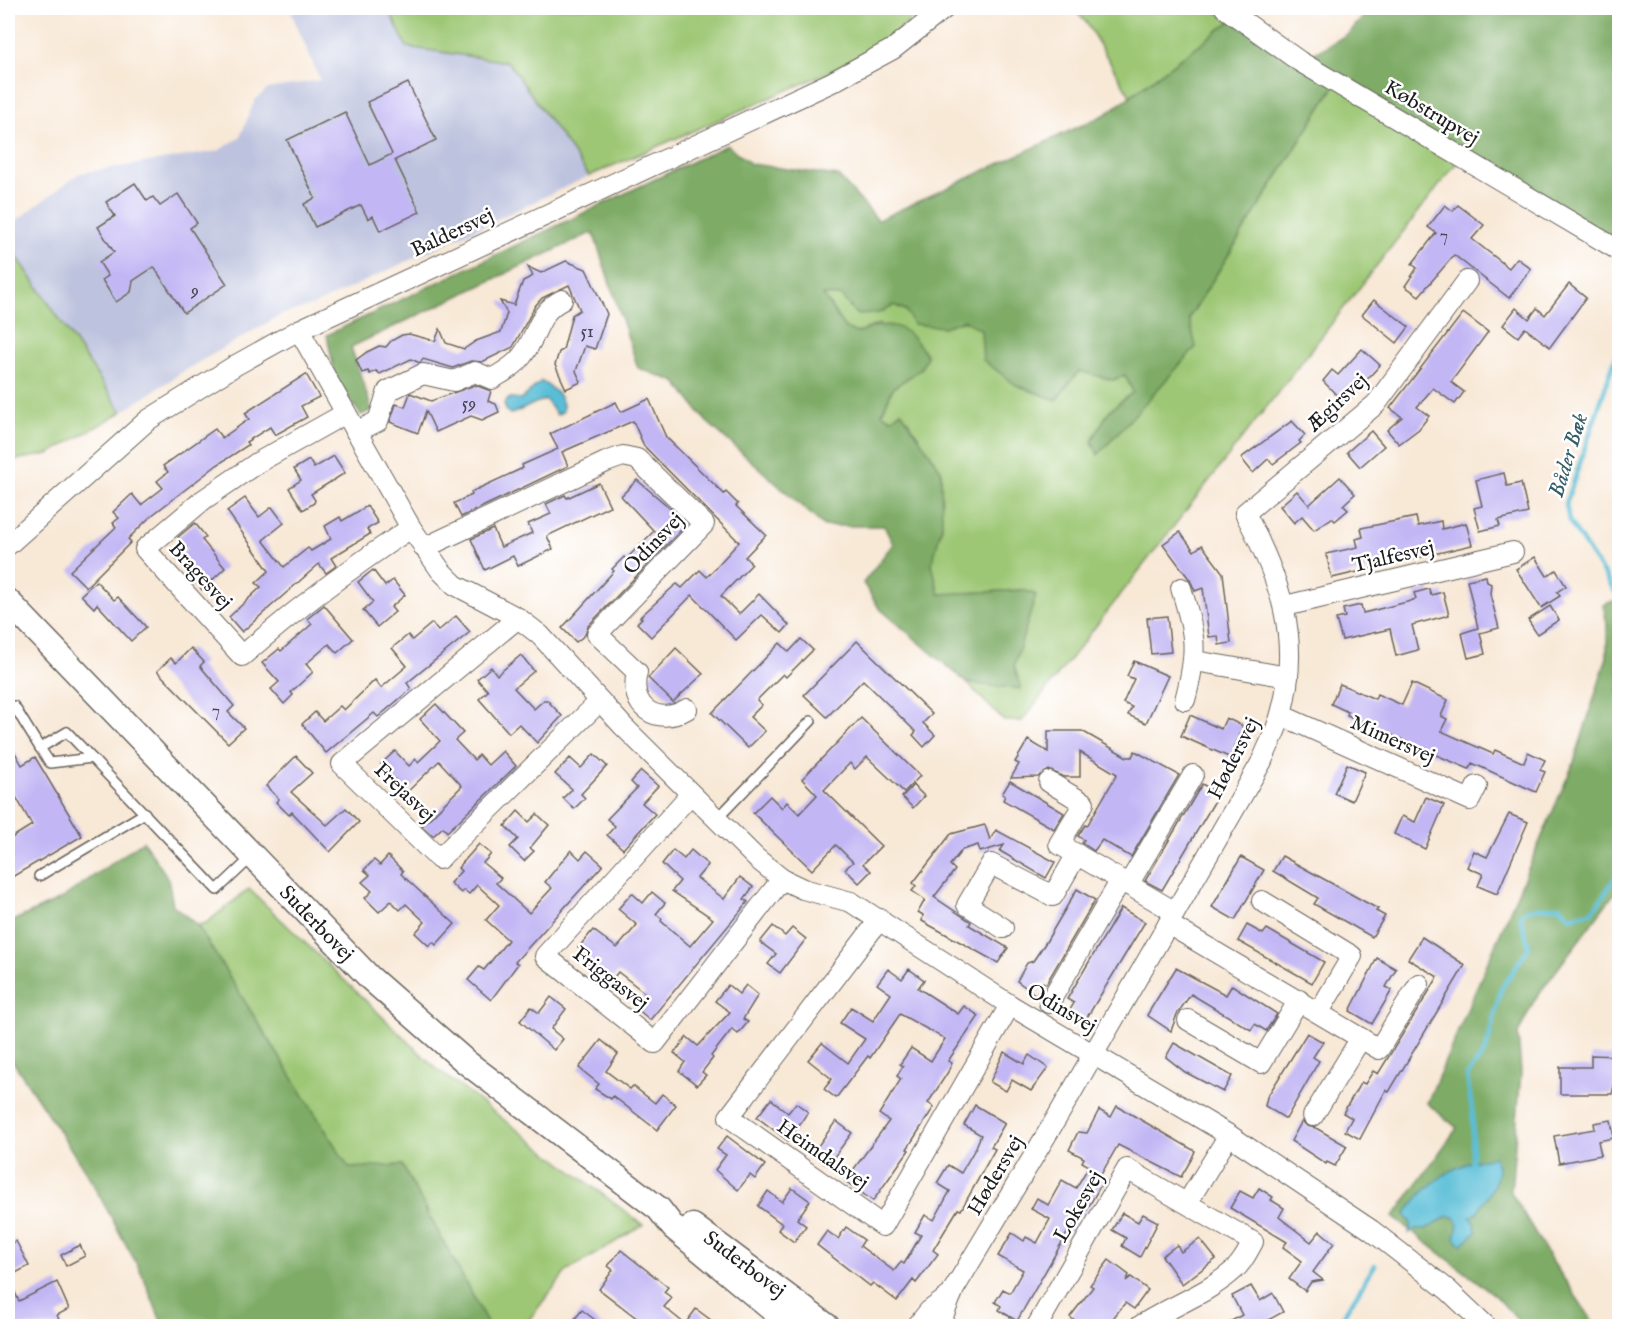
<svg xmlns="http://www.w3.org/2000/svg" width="1627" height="1334" viewBox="0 0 1627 1334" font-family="'IM FELL English',serif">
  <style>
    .industrial { fill: #bdc3de }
    .green { fill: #9dc774; stroke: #5c7248; stroke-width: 1.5 }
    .forest { fill: #7eac66; stroke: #4d6441; stroke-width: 1.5 }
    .water { fill: #59bed7; stroke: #3a6d7a; stroke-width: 1.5 }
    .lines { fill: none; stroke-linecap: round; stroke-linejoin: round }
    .stream { stroke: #59bed7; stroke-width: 4.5 }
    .building { fill: #c2b7f4 }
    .service-casing { stroke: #69635d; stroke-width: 12 }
    .minor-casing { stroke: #69635d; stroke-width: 22 }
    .tertiary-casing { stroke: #69635d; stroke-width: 27 }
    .service { stroke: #fff; stroke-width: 9 }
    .minor { stroke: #fff; stroke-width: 20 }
    .tertiary { stroke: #fff; stroke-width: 24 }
    .labels { text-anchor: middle; stroke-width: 5; stroke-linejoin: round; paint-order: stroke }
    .number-label { font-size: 18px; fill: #464352 }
    .street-label { font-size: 21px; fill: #1c1c1c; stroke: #fff }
    .water-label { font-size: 22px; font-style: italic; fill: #345d67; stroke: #fff }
  </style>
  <rect width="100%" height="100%" fill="#fff"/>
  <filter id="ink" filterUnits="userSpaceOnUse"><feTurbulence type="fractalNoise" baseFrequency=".0167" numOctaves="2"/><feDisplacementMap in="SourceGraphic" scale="12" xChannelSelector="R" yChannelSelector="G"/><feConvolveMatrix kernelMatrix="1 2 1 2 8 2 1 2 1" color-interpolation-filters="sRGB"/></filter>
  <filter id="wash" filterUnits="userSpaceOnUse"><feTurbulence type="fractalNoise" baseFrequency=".008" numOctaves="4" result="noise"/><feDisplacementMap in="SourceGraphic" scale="24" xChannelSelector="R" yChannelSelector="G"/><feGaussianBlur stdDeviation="1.35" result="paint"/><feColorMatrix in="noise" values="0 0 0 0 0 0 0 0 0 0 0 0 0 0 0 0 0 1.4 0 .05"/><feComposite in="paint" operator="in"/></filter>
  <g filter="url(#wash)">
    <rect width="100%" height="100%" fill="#f8e8d6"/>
    <polygon class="industrial" points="314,8 388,8 407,47 508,62 589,176 314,305 281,315 187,369 122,412 8,243 8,227 80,173 218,151 240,137 255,100 268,89 320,80 291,12"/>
    <g class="green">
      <polygon points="388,8 926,8 888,39 827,73 589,176 508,62 407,47"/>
      <polygon points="1072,8 1212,8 1231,21 1130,96 1086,22"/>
      <path d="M1338,80l128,71 -444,570h-18l-37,-38 54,5 -7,-22 21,-71 -11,-5 -85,5 -8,-31 11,-38 -42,-114 -9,7 -9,-6 11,-25 28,-19 -42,-45 -22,9 -12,-5 -22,-33 18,1 37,17 16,-8 49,22 21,-7c45,26 99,46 149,60l12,-5 8,17 -24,19 -17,30 6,14 91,-137z"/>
      <polygon points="8,243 122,412 49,454 8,461"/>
      <polygon points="249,889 437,1069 643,1225 566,1272 524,1326 489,1326 402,1165 349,1169 197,925 206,923"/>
    </g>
    <g class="forest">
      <path d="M1371,8h248v234l-281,-162 -149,238 7,29 -98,108 -6,-14 17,-30 24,-19 -8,-17 -12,5 -34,-9 -23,29 -40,-15 -33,-25 -2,-30 -17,-10 -21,7 -30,-3 -7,-14 -12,-5 -16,8 -22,1 -15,-18 -18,-1 22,33 12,5c34,-15 50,-9 70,23l-6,13 -28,19 -11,25 9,6 10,-8 40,59 1,56 -10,38 7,30 85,-4 12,5 -22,71 7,23 -54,-6 -88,-75 -16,-25 30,-39 -9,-18h-60l-118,-105 -30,-39 -38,-14 -45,-136 -242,115 21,63 -11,5 -25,-34 -9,-46 400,-190 24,19 87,12 40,44 228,-106 125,-93 72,39 45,-26z"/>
      <polygon points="1619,599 1619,887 1535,999 1518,1034 1521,1072 1511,1192 1550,1258 1596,1326 1523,1326 1496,1296 1393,1217 1457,1128 1427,1103 1574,762 1607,657 1607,624 1603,605"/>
      <polygon points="143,841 168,878 173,905 197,925 349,1168 402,1165 489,1326 163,1326 142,1274 88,1175 8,1054 8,923 61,899"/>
    </g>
    <g class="water">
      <path d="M541,381c11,7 24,15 22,30l-6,4 -11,-15c-12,1 -23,11 -36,14l-4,-4 -2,-7 6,-5 12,1z"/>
      <path d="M1494,1157c13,17 -9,41 -18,57l-6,3 5,7 1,8 -15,13 -6,-6 3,-15 -2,-6 -8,-2 -22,13h-10l-7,4 2,-9 -6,-10c22,-31 49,-52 89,-57z"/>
    </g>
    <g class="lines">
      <g class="stream">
        <polyline points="1620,344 1566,504 1569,521 1620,599"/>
        <polyline points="1472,1163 1473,1117 1467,1076 1486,1050 1501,989 1529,947 1520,916 1528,909 1559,906 1571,917 1593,911 1615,878 1620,859"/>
        <polyline points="1337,1326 1375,1265"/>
      </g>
    </g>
    <g id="blocks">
      <g class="building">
        <polygon points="408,83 436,140 395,160 420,212 380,231 373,216 368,219 361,205 315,227 304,204 315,198 287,140 345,112 370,165 392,154 367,102"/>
        <polygon points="135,183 147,201 153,197 160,206 178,194 197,223 190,228 227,284 184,313 154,267 133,281 131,292 116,302 102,280 108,276 99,262 114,252 98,227 115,216 106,202"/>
        <polygon points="1445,205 1453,211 1458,205 1484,225 1472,239 1509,268 1517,258 1531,269 1509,298 1454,255 1419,296 1405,286 1417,268 1412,264 1436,233 1428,227"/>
        <polygon points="566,261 586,269 607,314 595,349 585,346 576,371 581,382 566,389 555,365 559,352 563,350 572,315 580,310 569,285 542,298 535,306 513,347 482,362 471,361 453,368 423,359 420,363 411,359 380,374 376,371 370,374 368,371 362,373 356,360 367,352 379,346 386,347 391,341 402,335 409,334 435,341 440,329 446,343 464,349 476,341 501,332 507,313 500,301 514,305 523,281 533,276 528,267 541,273"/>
        <polygon points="1569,284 1586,298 1550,347 1525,328 1518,337 1503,325 1516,308 1529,319 1537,308 1545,315"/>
        <polygon points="1374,300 1409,327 1397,343 1362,315"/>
        <polygon points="1463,313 1488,332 1451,382 1464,392 1455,404 1433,388 1417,407 1429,416 1419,429 1399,444 1387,430 1402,417 1390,408"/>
        <polygon points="1362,349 1380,365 1345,404 1323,381 1332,370 1338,375"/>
        <polygon points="306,374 319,397 301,406 307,417 275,435 270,427 246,442 248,445 217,465 151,516 128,539 131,542 86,587 70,571 116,527 113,523 119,518 113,512 132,494 141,505 163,488 157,481 168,472 163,466 215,429 222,438 249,419 245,413"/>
        <polygon points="475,385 491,391 488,401 496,404 499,412 482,420 471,416 436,432 426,411 418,433 390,422 396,404 405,407 410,393 431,401"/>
        <polygon points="649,399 666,437 724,494 726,492 738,504 736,506 766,535 745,557 752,564 721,596 739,614 759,594 789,625 782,633 762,615 736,640 692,595 651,637 637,623 642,618 640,617 673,587 677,584 682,588 700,570 707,577 739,542 644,446 633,421 562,452 568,466 461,517 454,503 472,495 471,492 523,468 522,465 558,449 550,434 616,402 621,412"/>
        <polygon points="1292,421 1305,435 1299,441 1301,443 1273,464 1268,459 1253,473 1241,458"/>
        <polygon points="1371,431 1384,446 1360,467 1347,452"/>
        <polygon points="334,456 345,473 311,494 315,500 314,503 303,510 289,488 301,480 294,469 309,460 314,468"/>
        <polygon points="1504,473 1507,486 1521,483 1528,513 1498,520 1500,526 1480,531 1474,508 1482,506 1476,480"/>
        <polygon points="1340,477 1355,494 1343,505 1348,510 1335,521 1332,518 1314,530 1302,516 1294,523 1280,506 1297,491 1309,505"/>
        <polygon points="637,480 676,513 674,515 685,526 588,626 585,635 576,642 562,628 614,571 612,569 624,557 626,559 654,531 621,496"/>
        <polygon points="599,483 610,506 547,536 553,549 518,566 513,556 485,570 471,539 493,529 501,547 532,533 528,524 551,514 546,504 565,495 567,498"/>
        <polygon points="245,498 259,517 272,507 284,523 263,540 284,567 308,548 311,551 331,539 325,526 340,517 342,521 367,506 378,523 367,529 370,534 331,558 336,566 326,573 319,564 242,632 229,617 261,587 256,583 269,571 227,511"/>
        <polygon points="1416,517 1418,526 1441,521 1442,529 1466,523 1472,545 1332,578 1326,554 1358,547 1356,539 1363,537 1361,528"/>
        <polygon points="195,523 206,537 202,540 225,568 202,590 176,558 187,548 178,537"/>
        <polygon points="1180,532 1194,551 1202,545 1223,573 1231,643 1219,645 1218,636 1209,637 1203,588 1195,591 1190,580 1163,544"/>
        <polygon points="1535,557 1547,576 1556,570 1566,586 1557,592 1560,596 1541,608 1516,569"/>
        <polygon points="373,570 385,586 393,580 405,595 391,607 395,612 377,627 363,610 373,602 358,582"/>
        <polygon points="1486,576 1487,582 1491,584 1490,594 1499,628 1480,633 1485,654 1468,658 1462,633 1478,628 1467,580"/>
        <polygon points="96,581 114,600 118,597 146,627 131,641 97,604 94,608 81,595"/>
        <polygon points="1429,589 1431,595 1443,592 1449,615 1412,625 1418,650 1396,656 1390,629 1342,640 1336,619 1345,617 1343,609 1361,605 1363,613 1407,602 1416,599 1414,593"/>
        <polygon points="324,605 353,639 337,653 329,644 306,664 313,672 291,692 293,695 284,704 271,689 279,682 262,663 279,649 281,651 312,624 307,619"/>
        <polygon points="1550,606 1559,620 1537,634 1528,620"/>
        <polygon points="456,616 470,632 407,683 411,689 378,717 374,713 326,753 302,724 315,712 323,721 340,706 344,710 375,680 381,688 407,666 392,648 408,635 412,640 432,623 438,631"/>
        <polygon points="1167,616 1171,652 1151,654 1147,618"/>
        <polygon points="801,639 813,650 786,677 783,674 757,700 762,705 750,717 765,731 748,748 712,713 780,643 789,652"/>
        <polygon points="857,641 932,714 923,723 935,735 924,747 913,735 916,732 863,680 827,717 804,695"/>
        <polygon points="191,648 204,662 200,666 234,706 228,712 244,728 228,743 157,671 171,658 176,663"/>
        <polygon points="676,648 703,674 673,702 648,678"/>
        <polygon points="521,655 534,671 514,688 534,709 544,700 547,700 562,716 537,743 519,724 509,733 479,699 488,691 477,679 491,667 497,675"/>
        <polygon points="1134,661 1168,676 1146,723 1128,715 1132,707 1123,703 1134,679 1127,676"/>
        <polygon points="1412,683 1448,700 1441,716 1447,719 1441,731 1493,754 1495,750 1524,763 1528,752 1545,760 1540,770 1545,772 1536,792 1472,763 1469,769 1427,751 1347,715 1348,712 1331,704 1340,684 1375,699 1377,694 1402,705"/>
        <polygon points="436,704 463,733 455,740 474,760 479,755 488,765 503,751 516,766 447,832 443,827 433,836 422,826 462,786 439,761 400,799 391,789 398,783 381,764 395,751 409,766 416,759 418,762 440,741 420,719"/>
        <polygon points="1190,715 1221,729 1226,718 1243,726 1231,758 1181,736"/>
        <polygon points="861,718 920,776 904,792 867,757 855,769 850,763 824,790 881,846 863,864 871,871 859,883 845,869 853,862 836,845 812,870 753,813 770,796 782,808 787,802 799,814 817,795 802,779"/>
        <polygon points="1048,731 1082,731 1127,757 1132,757 1135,751 1179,775 1131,857 1102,840 1094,851 1082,843 1084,840 1078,836 1085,825 1087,826 1117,774 1080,752 1080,777 1064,777 1049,770 1038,777 1011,778 1019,764 1015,762 1028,740 1048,752"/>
        <polygon points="8,740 22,765 35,757 82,836 12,877 8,870 8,840 32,825 8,783"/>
        <polygon points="594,754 607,766 581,794 585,798 574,809 563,798 572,789 555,774 570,758 581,768"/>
        <polygon points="296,756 312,773 291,792 327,825 346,808 359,822 330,852 292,812 289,815 276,802 279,799 266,786"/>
        <polygon points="1347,764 1365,772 1352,801 1334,793"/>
        <polygon points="641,771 658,786 642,803 655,814 623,849 607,835 615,826 607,819 637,788 631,782"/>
        <polygon points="1010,781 1064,813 1054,829 1003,800 1005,796 1002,794"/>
        <polygon points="1202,784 1219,794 1162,890 1145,881"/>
        <polygon points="913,785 924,796 913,808 902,797"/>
        <polygon points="1426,797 1444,805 1425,849 1394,834 1402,816 1415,822"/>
        <polygon points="518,811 529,822 537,814 549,825 530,848 534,851 524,861 510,847 518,839 505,826"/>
        <polygon points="1509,814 1528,822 1497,894 1478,886 1483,874 1467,867 1474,851 1487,857"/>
        <polygon points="985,825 990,840 996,830 1055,862 1046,878 1000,851 1004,845 980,852 978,845 962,850 950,865 955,870 934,897 971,922 969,925 1008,948 998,963 922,921 923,915 918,912 925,900 912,891 916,886 913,883 951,834"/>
        <polygon points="479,844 491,854 483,863 501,878 496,883 529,913 552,888 545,882 571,850 580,859 587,851 603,865 515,962 518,964 491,1000 468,980 479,967 484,970 508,940 486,920 499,905 477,885 469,894 464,890 461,893 450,883 461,871 458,868"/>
        <polygon points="673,850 684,859 691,850 708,865 697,878 724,899 740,877 753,887 744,899 748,902 650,1020 634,1006 645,993 618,972 610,982 583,959 586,955 578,948 593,930 617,948 637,925 618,909 632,893 643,903 652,892 665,903 656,914 662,919 661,921 690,946 713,919 672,891 680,881 662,864"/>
        <polygon points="388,856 403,871 401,874 455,924 436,945 433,942 429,946 415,933 425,922 406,904 400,910 391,901 379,912 365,898 372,891 362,882 370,875 364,870 374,860 380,865"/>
        <polygon points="1282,856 1378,909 1376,911 1385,916 1372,937 1314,904 1318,898 1273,871"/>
        <polygon points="1241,857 1264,870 1235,920 1212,907"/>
        <polygon points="1077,889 1095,900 1046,984 1043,982 1036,995 1017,981 1027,963 1033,961 1046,942"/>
        <polygon points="1121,908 1145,922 1086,1019 1070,1010 1074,1003 1067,999"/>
        <polygon points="1247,925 1263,934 1267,929 1324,962 1312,983 1238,941"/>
        <polygon points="773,926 785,936 792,928 806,939 780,973 768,964 776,954 760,942"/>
        <polygon points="1422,937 1465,965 1389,1092 1386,1090 1360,1139 1345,1131 1352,1118 1343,1113 1361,1082 1365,1084 1373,1071 1378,1074 1438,977 1408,959"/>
        <polygon points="1377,958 1396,969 1386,987 1392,990 1372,1024 1350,1011"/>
        <polygon points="1176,968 1226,995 1232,985 1277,1014 1266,1031 1255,1024 1251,1030 1191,994 1177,1014 1171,1031 1147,1015"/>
        <polygon points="888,969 902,979 909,969 924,980 918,988 958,1014 964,1006 979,1016 948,1061 952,1063 948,1072 928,1103 934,1107 907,1149 909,1150 904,1157 873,1201 845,1181 889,1121 879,1114 901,1079 897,1076 903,1066 900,1064 911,1048 931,1061 945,1039 900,1014 870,1058 868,1056 836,1098 824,1089 832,1079 808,1060 822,1043 848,1063 865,1039 840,1023 851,1007 873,1021 891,994 877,984"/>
        <polygon points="728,985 739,994 746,985 758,995 743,1019 748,1022 738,1034 732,1029 711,1056 713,1058 702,1072 706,1075 697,1085 679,1071 685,1062 674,1053 687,1037 698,1046 730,1012 715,1001"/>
        <polygon points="551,997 566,1009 551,1029 563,1039 554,1050 520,1021 531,1007 539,1013"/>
        <polygon points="1307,1033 1323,1042 1313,1057 1319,1061 1286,1119 1265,1106 1267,1097"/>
        <polygon points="601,1040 618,1054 606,1071 630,1089 633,1086 655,1103 662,1094 676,1105 657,1130 613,1096 611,1099 595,1089 599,1084 579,1068"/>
        <polygon points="1174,1043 1232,1076 1223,1092 1185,1072 1166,1057"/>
        <polygon points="1004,1052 1024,1064 1029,1055 1048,1068 1031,1091 1012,1080 1006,1091 990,1082"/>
        <polygon points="1591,1055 1617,1056 1617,1075 1612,1094 1560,1094 1560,1067 1591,1067"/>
        <polygon points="771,1099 788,1113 796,1103 808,1112 788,1141 757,1117"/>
        <polygon points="975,1105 1005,1123 991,1147 995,1149 961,1210 958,1209 933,1250 938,1254 916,1283 913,1280 897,1301 873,1283 870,1286 817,1245 827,1231 838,1239 846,1227 864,1240 860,1246 894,1271 901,1262 904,1264 921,1235 915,1232 925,1215 934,1220 950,1191 937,1183 948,1165 961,1173 976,1147 981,1135 964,1125"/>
        <polygon points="1117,1106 1195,1151 1191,1160 1181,1177 1118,1145 1099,1178 1103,1181 1084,1215 1079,1212 1072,1232 1069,1230 1017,1321 999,1310 1001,1306 995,1302 1003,1289 1010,1293 1023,1270 998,1256 1012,1233 1024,1241 1026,1237 1037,1243 1050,1219 1031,1209 1037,1198 1048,1205 1062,1180 1076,1188 1089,1166 1082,1162 1084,1158 1069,1150 1078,1132 1087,1133 1099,1110 1111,1117"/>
        <polygon points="1611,1120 1614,1138 1598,1141 1601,1155 1559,1163 1554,1136 1595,1129 1594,1123"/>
        <polygon points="836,1121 852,1133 828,1165 812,1154"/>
        <polygon points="1302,1121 1307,1126 1316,1128 1347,1146 1335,1166 1327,1162 1326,1164 1291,1141"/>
        <polygon points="727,1136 765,1165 755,1179 750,1175 738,1190 715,1170 726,1155 717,1149"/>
        <polygon points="792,1188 810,1201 797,1219 806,1226 794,1242 778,1230 782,1224 758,1206 768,1191 782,1202"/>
        <polygon points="1259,1188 1273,1197 1271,1200 1284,1208 1279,1217 1311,1242 1320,1231 1334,1243 1313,1272 1323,1280 1311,1282 1305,1291 1289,1279 1302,1261 1283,1247 1287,1242 1230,1208 1240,1191 1253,1198"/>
        <polygon points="1122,1213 1138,1222 1143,1214 1158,1222 1140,1257 1122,1246 1126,1238 1112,1230"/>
        <polygon points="1200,1239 1216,1259 1182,1284 1162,1256 1177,1245 1181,1252"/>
        <polygon points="16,1241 29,1266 8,1277 8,1245"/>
        <polygon points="80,1245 85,1256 66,1266 61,1255"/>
        <polygon points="621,1250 668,1287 664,1292 672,1298 664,1307 685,1324 696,1309 719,1326 647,1326 599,1289 613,1270 608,1266"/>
        <polygon points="1109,1260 1129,1275 1126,1281 1131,1277 1148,1290 1134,1309 1125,1303 1107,1326 1081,1326 1070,1317 1093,1287 1090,1285"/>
        <polygon points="8,1278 19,1301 57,1282 69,1309 57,1315 62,1326 11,1326 8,1320"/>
        <polygon points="1251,1286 1260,1301 1273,1293 1283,1312 1257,1326 1223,1326 1242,1315 1232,1296"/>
        <polygon points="582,1310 603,1326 569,1326"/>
      </g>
    </g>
  </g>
  <g filter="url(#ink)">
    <use href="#blocks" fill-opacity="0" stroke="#69635d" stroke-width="1.5"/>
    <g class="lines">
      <defs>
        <g id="service">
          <polyline points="14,706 40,748"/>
          <polyline points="92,758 50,763 40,748 67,732 217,890 253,856"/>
          <polyline points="716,820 811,721"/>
          <polyline points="39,876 145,813"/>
        </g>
        <g id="minor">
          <polyline points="1225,8 1299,61 1620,251"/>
          <polyline points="299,330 411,528 441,571 455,585 518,618 540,635 623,726 756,858 782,879 803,889 851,902 1010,1005 1229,1135 1371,1230 1448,1290 1486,1326"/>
          <path d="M346,413l-89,50 -54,37 -58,49 97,107c54,-47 109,-89 169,-128"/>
          <path d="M356,432l22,-11 10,-30 35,-17 31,7 21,-9 17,7c11,-7 22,-12 30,-23 16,-20 15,-44 40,-56"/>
          <polyline points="8,545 148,420 236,365 299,330 832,82 893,49 945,8"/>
          <path d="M424,548l182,-86 17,-6 14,3 67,65 -107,110 40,38c-9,35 20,55 50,37"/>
          <path d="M1181,588c15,48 17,63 4,112"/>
          <polyline points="1285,606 1513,552"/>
          <polyline points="518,618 342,764 439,859 599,702"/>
          <polyline points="1195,661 1288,677"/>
          <polyline points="1281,715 1470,800 1477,786"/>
          <polyline points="1049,782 1084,803 1059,844 1175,912"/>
          <polyline points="690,795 545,956 655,1043 782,879"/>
          <polyline points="1128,885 1193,775"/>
          <polyline points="1262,901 1352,956 1319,1012"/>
          <polyline points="880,919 729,1117 883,1226 1010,1005"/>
          <polyline points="1168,924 1379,1049 1419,984"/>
          <polyline points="1003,928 967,905 991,864 1053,896 1077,854"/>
          <polyline points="1049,1003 1121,880"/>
          <polyline points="1188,1020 1261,1063 1299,1000"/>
          <polyline points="1313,1116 1361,1038"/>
          <polyline points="1187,1203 1229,1135"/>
          <polyline points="917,1326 929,1311 952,1294"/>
          <path d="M939,1326l15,-37 105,-175 203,-353c6,-15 15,-31 19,-47 21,-76 -1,-134 -36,-201l131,-109 91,-123"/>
          <path d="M1037,1326l90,-157 126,73c-5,9 -10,20 -18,27 -27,25 -65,37 -95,57"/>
        </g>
        <g id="tertiary">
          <polyline points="8,601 370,978 466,1062 659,1209 673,1227 792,1326"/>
          <polyline points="693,1226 827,1326"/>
        </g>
      </defs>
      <use href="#service" class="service-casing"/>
      <use href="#minor" class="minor-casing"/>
      <use href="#tertiary" class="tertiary-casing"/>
      <use href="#service" class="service"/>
      <use href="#minor" class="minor"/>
      <use href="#tertiary" class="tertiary"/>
    </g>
  </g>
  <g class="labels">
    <g class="number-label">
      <text x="1444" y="241">7</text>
      <text x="195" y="296">9</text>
      <text x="587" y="337">51</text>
      <text x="469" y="409">59</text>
      <text x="216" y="716">7</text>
    </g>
    <g class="street-label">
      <text transform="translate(1432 112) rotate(31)" y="7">Købstrupvej</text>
      <text transform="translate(452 232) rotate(-25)" y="7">Baldersvej</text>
      <text transform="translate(1337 402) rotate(-43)" y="7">Ægirsvej</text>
      <text transform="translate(653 543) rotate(-46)" y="7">Odinsvej</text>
      <text transform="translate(1393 556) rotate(-13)" y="7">Tjalfesvej</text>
      <text transform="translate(201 575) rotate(48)" y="7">Bragesvej</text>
      <text transform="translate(1393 739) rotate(24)" y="7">Mimersvej</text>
      <text transform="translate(1233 758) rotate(-63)" y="7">Hødersvej</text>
      <text transform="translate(405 792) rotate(44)" y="7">Frejasvej</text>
      <text transform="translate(317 923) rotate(46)" y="7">Suderbovej</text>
      <text transform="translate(611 978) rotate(38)" y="7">Friggasvej</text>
      <text transform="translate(1062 1008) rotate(31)" y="7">Odinsvej</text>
      <text transform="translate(823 1154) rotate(35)" y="7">Heimdalsvej</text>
      <text transform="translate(995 1175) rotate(-59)" y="7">Hødersvej</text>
      <text transform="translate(1078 1206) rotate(-60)" y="7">Lokesvej</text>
      <text transform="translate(745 1264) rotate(37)" y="7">Suderbovej</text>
    </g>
    <g class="water-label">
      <text transform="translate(1567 455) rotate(-73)" y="8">Båder Bæk</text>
    </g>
  </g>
  <rect width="1627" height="1334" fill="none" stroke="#fff" stroke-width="30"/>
</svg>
